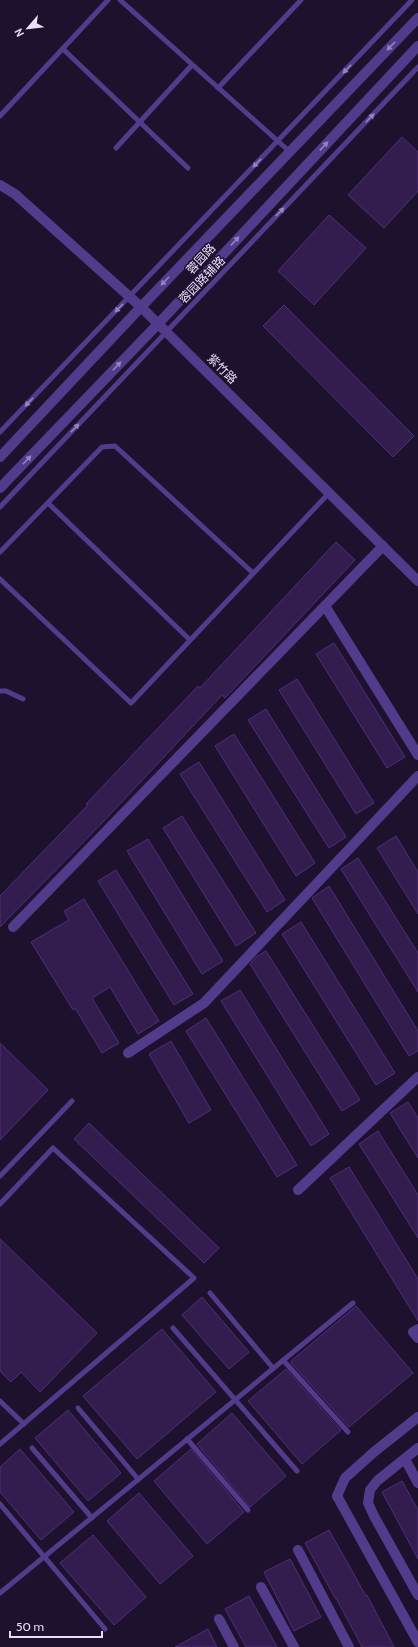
<svg xmlns="http://www.w3.org/2000/svg" width="418" height="1647" viewBox="0 0 418 1647" font-family="Cabin,'Noto Sans SC',sans-serif">
  <style>
    .building { fill: #331c4e; stroke: #512e7a }
    .lines { fill: none; stroke-linecap: round; stroke-linejoin: round }
    .service { stroke: #533b8c; stroke-width: 5 }
    .minor { stroke: #533b8c; stroke-width: 10 }
    .tertiary { stroke: #533b8c; stroke-width: 10 }
    .oneway { fill: #9683c0 }
    .labels { text-anchor: middle; stroke-width: 3; stroke-linejoin: round; paint-order: stroke }
    .street-label { font-size: 12px; fill: #e9dcff; stroke: #1d112d }
  </style>
  <rect width="100%" height="100%" fill="#1d112d"/>
  <g class="building">
    <polygon points="402,137 418,152 418,191 384,228 348,195"/>
    <polygon points="329,215 366,248 314,305 278,271"/>
    <polygon points="284,305 414,436 393,457 263,326"/>
    <polygon points="336,542 355,560 225,698 222,695 104,821 0,927 0,896 88,805 86,804 198,686 200,688"/>
    <polygon points="334,643 405,757 387,768 316,654"/>
    <polygon points="297,679 374,803 356,814 279,690"/>
    <polygon points="266,709 346,837 329,848 248,720"/>
    <polygon points="234,734 315,863 296,876 215,746"/>
    <polygon points="199,762 285,900 267,912 180,774"/>
    <polygon points="182,816 256,933 236,946 163,828"/>
    <polygon points="396,836 418,872 418,914 377,848"/>
    <polygon points="148,839 223,961 202,974 127,851"/>
    <polygon points="358,858 418,953 418,992 341,869"/>
    <polygon points="116,870 193,994 174,1005 98,881"/>
    <polygon points="329,886 418,1031 418,1051 409,1056 312,898"/>
    <polygon points="84,899 159,1021 138,1034 110,987 92,998 119,1043 102,1053 75,1008 73,1010 31,942 69,920 64,911"/>
    <polygon points="301,922 395,1073 376,1085 282,934"/>
    <polygon points="266,951 360,1100 342,1111 250,964 256,957"/>
    <polygon points="240,990 329,1134 311,1146 221,1001"/>
    <polygon points="206,1018 297,1165 277,1177 186,1031"/>
    <polygon points="171,1041 211,1110 189,1123 149,1054"/>
    <polygon points="0,1043 48,1090 0,1140"/>
    <polygon points="408,1102 418,1118 418,1158 390,1113"/>
    <polygon points="89,1123 219,1248 204,1263 74,1139"/>
    <polygon points="378,1131 418,1195 418,1238 359,1144"/>
    <polygon points="349,1167 418,1279 418,1321 330,1178"/>
    <polygon points="0,1239 97,1333 40,1392 21,1372 11,1382 0,1371"/>
    <polygon points="202,1297 249,1352 229,1369 182,1315"/>
    <polygon points="356,1306 413,1373 349,1427 292,1364 291,1361"/>
    <polygon points="162,1329 216,1392 137,1459 83,1396"/>
    <polygon points="286,1369 341,1430 302,1464 248,1401"/>
    <polygon points="68,1410 121,1473 88,1501 35,1438"/>
    <polygon points="232,1413 286,1476 250,1507 197,1444"/>
    <polygon points="20,1449 74,1512 41,1540 0,1492 0,1467"/>
    <polygon points="191,1449 244,1512 207,1544 154,1481"/>
    <polygon points="402,1481 418,1510 418,1559 382,1492"/>
    <polygon points="139,1493 193,1556 160,1584 107,1521"/>
    <polygon points="329,1530 366,1596 367,1595 394,1647 362,1647 336,1598 335,1598 305,1543"/>
    <polygon points="93,1535 146,1597 114,1625 60,1563"/>
    <polygon points="290,1559 321,1617 294,1631 264,1572"/>
    <polygon points="249,1596 277,1647 246,1647 225,1609"/>
    <polygon points="208,1629 217,1647 175,1647"/>
  </g>
  <g class="lines">
    <g class="service">
      <polyline points="120,0 289,151"/>
      <polyline points="63,49 188,168"/>
      <polyline points="218,88 301,0"/>
      <polyline points="0,116 108,0"/>
      <polyline points="116,148 192,65"/>
      <polyline points="0,432 412,0"/>
      <polyline points="48,503 190,640"/>
      <polyline points="0,507 418,67"/>
      <polyline points="0,552 102,447 115,446 253,573"/>
      <polyline points="0,579 131,703 329,493"/>
      <polyline points="0,691 6,691 23,699"/>
      <polyline points="0,1176 72,1101"/>
      <polyline points="0,1204 53,1148 194,1278 0,1444"/>
      <polyline points="210,1293 273,1368"/>
      <polyline points="173,1328 297,1471"/>
      <polyline points="283,1360 348,1432"/>
      <polyline points="0,1401 24,1424"/>
      <polyline points="78,1408 138,1479"/>
      <polyline points="187,1439 248,1510"/>
      <polyline points="32,1448 92,1518"/>
      <polyline points="0,1504 105,1629"/>
      <polyline points="0,1593 353,1303"/>
    </g>
    <g class="minor">
      <polyline points="325,606 418,755"/>
      <polyline points="13,927 383,546"/>
      <polyline points="128,1053 204,1003 418,776"/>
      <polyline points="298,1190 418,1077"/>
      <polyline points="418,1329 413,1332 418,1338"/>
      <polyline points="418,1448 377,1481 370,1490 368,1503 374,1516 418,1595"/>
      <polyline points="405,1459 418,1483"/>
      <polyline points="337,1496 345,1478 374,1452 418,1417"/>
      <polyline points="298,1550 349,1647"/>
      <polyline points="261,1587 294,1647"/>
      <polyline points="219,1619 234,1647"/>
    </g>
    <g class="tertiary">
      <polyline points="0,185 15,194 141,307 418,581"/>
      <polyline points="0,457 141,307 418,18"/>
      <polyline points="0,488 158,324 418,46"/>
      <polyline points="337,1496 418,1642"/>
    </g>
  </g>
  <defs><path id="oneway-solid" d="M-6-.8H1V-3.2L6.5 0L1 3.2V.8H-6Z"/></defs>
  <g class="oneway">
    <use href="#oneway-solid" transform="translate(391 46) rotate(134)"/>
    <use href="#oneway-solid" transform="translate(347 69) rotate(134)"/>
    <use href="#oneway-solid" transform="translate(370 118) rotate(-46)"/>
    <use href="#oneway-solid" transform="translate(324 146) rotate(-47)"/>
    <use href="#oneway-solid" transform="translate(257 163) rotate(134)"/>
    <use href="#oneway-solid" transform="translate(280 212) rotate(-46)"/>
    <use href="#oneway-solid" transform="translate(235 241) rotate(-47)"/>
    <use href="#oneway-solid" transform="translate(165 281) rotate(134)"/>
    <use href="#oneway-solid" transform="translate(119 308) rotate(134)"/>
    <use href="#oneway-solid" transform="translate(117 366) rotate(-46)"/>
    <use href="#oneway-solid" transform="translate(29 402) rotate(134)"/>
    <use href="#oneway-solid" transform="translate(75 428) rotate(-46)"/>
    <use href="#oneway-solid" transform="translate(27 460) rotate(-46)"/>
  </g>
  <g class="labels">
    <g class="street-label">
      <text transform="translate(201 259) rotate(-47)" y="4">蓉园路</text>
      <text transform="translate(202 280) rotate(-46)" y="4">蓉园路辅路</text>
      <text transform="translate(222 369) rotate(45)" y="4">紫竹路</text>
    </g>
  </g>
  <g transform="translate(28 28) rotate(242)" stroke="#1d112d" stroke-width="3" paint-order="stroke">
  <path d="M0-3L7 15L0 10L-7 15Z" fill="#e9dcff"/>
  <text y="-6" font-size="11" font-weight="bold" text-anchor="middle" fill="#e9dcff">N</text>
  </g>
  <path d="M10 1631v6h92v-6" fill="none" stroke="#e9dcff" stroke-width="2"/>
  <text x="16" y="1631" font-size="12" fill="#e9dcff" stroke="#1d112d" stroke-width="3" paint-order="stroke">50 m</text>
</svg>
